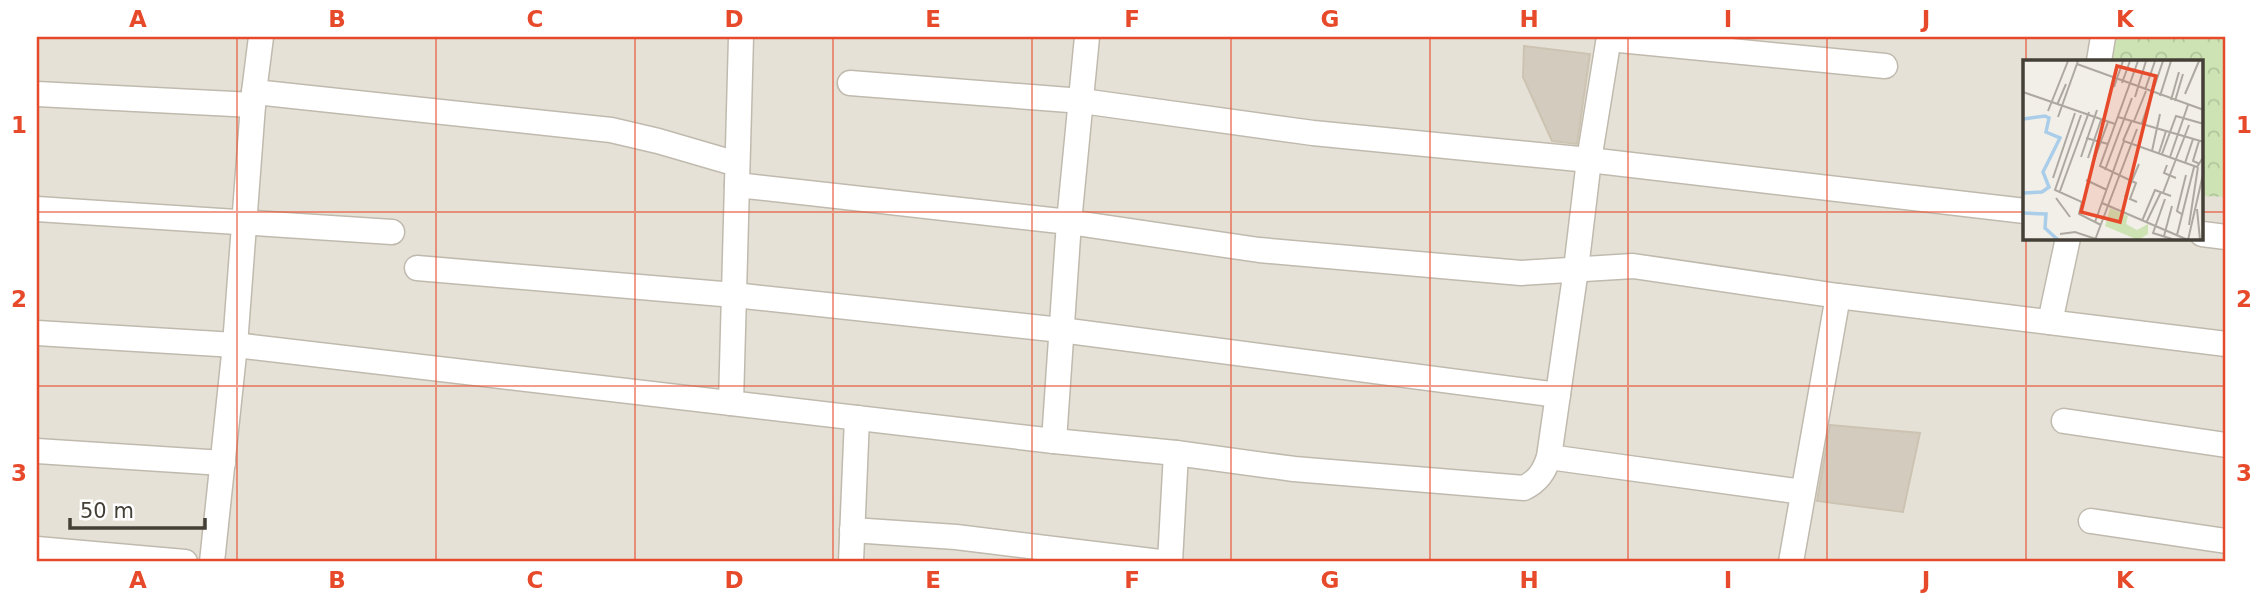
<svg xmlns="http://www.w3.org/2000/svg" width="2263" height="599" viewBox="0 0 2263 599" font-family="'DejaVu Sans',sans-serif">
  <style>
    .residential { fill: #e6e1d7; fill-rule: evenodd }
    .forest { fill: url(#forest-crowns) }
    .building { fill: #d3cbbe; stroke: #cdc3b2; stroke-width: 2 }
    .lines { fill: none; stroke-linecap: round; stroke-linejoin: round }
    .minor-casing { stroke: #c0baae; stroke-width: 27 }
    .minor { stroke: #fff; stroke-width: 24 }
    .grid { fill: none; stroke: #e74a2b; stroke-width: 2; stroke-opacity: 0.55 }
    .inset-river { fill: none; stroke: #aaceea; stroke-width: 3.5 }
    .inset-road { fill: none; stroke: #ada9a1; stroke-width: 2 }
    .view { fill: #e74a2b; fill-opacity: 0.15; stroke: #e74a2b; stroke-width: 3.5 }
    .inset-edge { fill: none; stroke: #454037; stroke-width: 3.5 }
    .neatline { fill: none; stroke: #e74a2b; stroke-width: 2.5 }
    .grid-label { font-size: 23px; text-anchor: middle; font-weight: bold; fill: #e74a2b }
  </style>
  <defs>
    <pattern id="forest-crowns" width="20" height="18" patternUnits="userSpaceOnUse" patternTransform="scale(1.75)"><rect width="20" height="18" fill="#cde3b4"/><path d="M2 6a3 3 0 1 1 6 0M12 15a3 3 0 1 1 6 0" fill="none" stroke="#b1c49b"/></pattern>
  </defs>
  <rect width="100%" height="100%" fill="#f2efe8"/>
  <path class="residential" d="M37,37h2189v525h-2189zM2025,61h177v177h-177z"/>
  <polygon class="forest" points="2116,37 2226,37 2226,197 2202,196 2202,61 2112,61"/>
  <g class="building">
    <polygon points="1524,46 1590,54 1577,144 1552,141 1523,77"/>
    <polygon points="1830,425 1920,433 1903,512 1817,501"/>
  </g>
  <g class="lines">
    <defs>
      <g id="minor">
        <polyline points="1087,37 1069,222 1259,250 1521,273 1633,266 1838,296 2226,344"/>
        <polyline points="1609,39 1885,66"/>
        <polyline points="2099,61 2103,37"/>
        <polyline points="850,83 1082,101 1313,133 1589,160 2025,211"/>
        <polyline points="254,92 611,130 658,141 737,164"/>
        <polyline points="37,94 253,105"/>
        <polyline points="737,185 1069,222 1054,441"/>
        <polyline points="37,209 392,232"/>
        <polyline points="2202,234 2226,237"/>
        <polyline points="417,268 734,295 1061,330 1558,395"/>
        <polyline points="2050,322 2068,238"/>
        <path d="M37,333l198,12 819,96 122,12 118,16 230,19c14,-7 20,-16 25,-31l27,-188 13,-109 20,-123"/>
        <polyline points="731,403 741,37"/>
        <polyline points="2064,421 2226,445"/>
        <polyline points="37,451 223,463"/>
        <polyline points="1549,457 1803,492"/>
        <polyline points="2091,521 2226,541"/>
        <polyline points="852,530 956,537 1160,562"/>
        <polyline points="37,549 185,562"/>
        <polyline points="212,562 235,345 254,92 261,37"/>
        <polyline points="851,562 857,418"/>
        <polyline points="1170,562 1176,453"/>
        <polyline points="1791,562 1838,296"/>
      </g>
    </defs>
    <use href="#minor" class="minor-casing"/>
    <use href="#minor" class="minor"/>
  </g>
  <path class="grid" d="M237,37v525M436,37v525M635,37v525M833,37v525M1032,37v525M1231,37v525M1430,37v525M1628,37v525M1827,37v525M2026,37v24M37,212h1988M2202,212h24M2026,238v324M37,386h2189"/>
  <g transform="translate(2023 60)">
    <rect width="180" height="180" fill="#f2efe8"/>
    <path d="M87,148l18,8 -2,8 11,6 11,-6v10l-10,6 -33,-14z" fill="#cde3b4"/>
    <path class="inset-river" d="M0,59l22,-3 4,2 -3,14 14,6 -17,34 6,15 -7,5 -19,1M0,153l23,1 -1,14 13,12"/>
    <path class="inset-road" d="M54,4l127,46M99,23l8,-22M91,27l9,-26M122,30l10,-29M0,32l92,32M162,34l14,-33M137,36l11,-35M112,37l11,-36M148,40l8,-28M152,41l8,-27M34,45l9,-21M25,51l20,-50M58,55l-26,75 27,12 -3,12 22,11M35,57l20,-56M95,57l86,25M111,61l12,-30M119,63l21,-62M63,78l22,6M100,81l9,-21M176,81l-6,20 7,3M129,91l8,-37M136,93l7,-22M139,94l14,-38 28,8M58,97l16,-47M147,97l18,-52M65,98l13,-38M71,100l14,-38M162,103l8,-24M144,105l-3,8 12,5M82,110l27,-72M30,118l22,-65M63,120l21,10M37,131l29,-79M140,133l26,-68M102,137l14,-33M33,138l14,19M142,139l-12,34 19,6M114,142l-7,-3 6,-16 -36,-17 38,-105M79,143l86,37M174,149l3,31M160,155l-6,-4 9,-36M119,161l13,-31 16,6M72,162l29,-81 73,26 7,-11M123,163l15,-31M166,165l9,-58M37,174l15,-2 24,8M154,175l17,-68M141,176l8,-30M72,180l42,-111M165,180l16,-70"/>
    <path class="view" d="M94,6l39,10 -36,146 -39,-10z"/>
    <rect width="180" height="180" class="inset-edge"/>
  </g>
  <rect width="2263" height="599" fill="none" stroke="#ffffff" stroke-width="77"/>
  <path d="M70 518v10h135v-10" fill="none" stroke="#454037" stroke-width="3.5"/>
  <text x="80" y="518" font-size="21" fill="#454037" stroke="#ffffff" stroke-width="5" paint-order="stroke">50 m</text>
  <rect x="38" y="38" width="2186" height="522" class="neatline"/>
  <g class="grid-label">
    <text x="138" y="27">A</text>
    <text x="337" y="27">B</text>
    <text x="535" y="27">C</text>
    <text x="734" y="27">D</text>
    <text x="933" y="27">E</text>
    <text x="1132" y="27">F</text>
    <text x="1330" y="27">G</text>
    <text x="1529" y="27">H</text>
    <text x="1728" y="27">I</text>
    <text x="1926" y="27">J</text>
    <text x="2125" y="27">K</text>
    <text x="19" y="133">1</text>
    <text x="2244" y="133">1</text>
    <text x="19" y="307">2</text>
    <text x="2244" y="307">2</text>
    <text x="19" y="481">3</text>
    <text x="2244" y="481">3</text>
    <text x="138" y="588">A</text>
    <text x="337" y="588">B</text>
    <text x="535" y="588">C</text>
    <text x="734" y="588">D</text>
    <text x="933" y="588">E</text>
    <text x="1132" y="588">F</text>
    <text x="1330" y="588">G</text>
    <text x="1529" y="588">H</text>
    <text x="1728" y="588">I</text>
    <text x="1926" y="588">J</text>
    <text x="2125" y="588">K</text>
  </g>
</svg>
